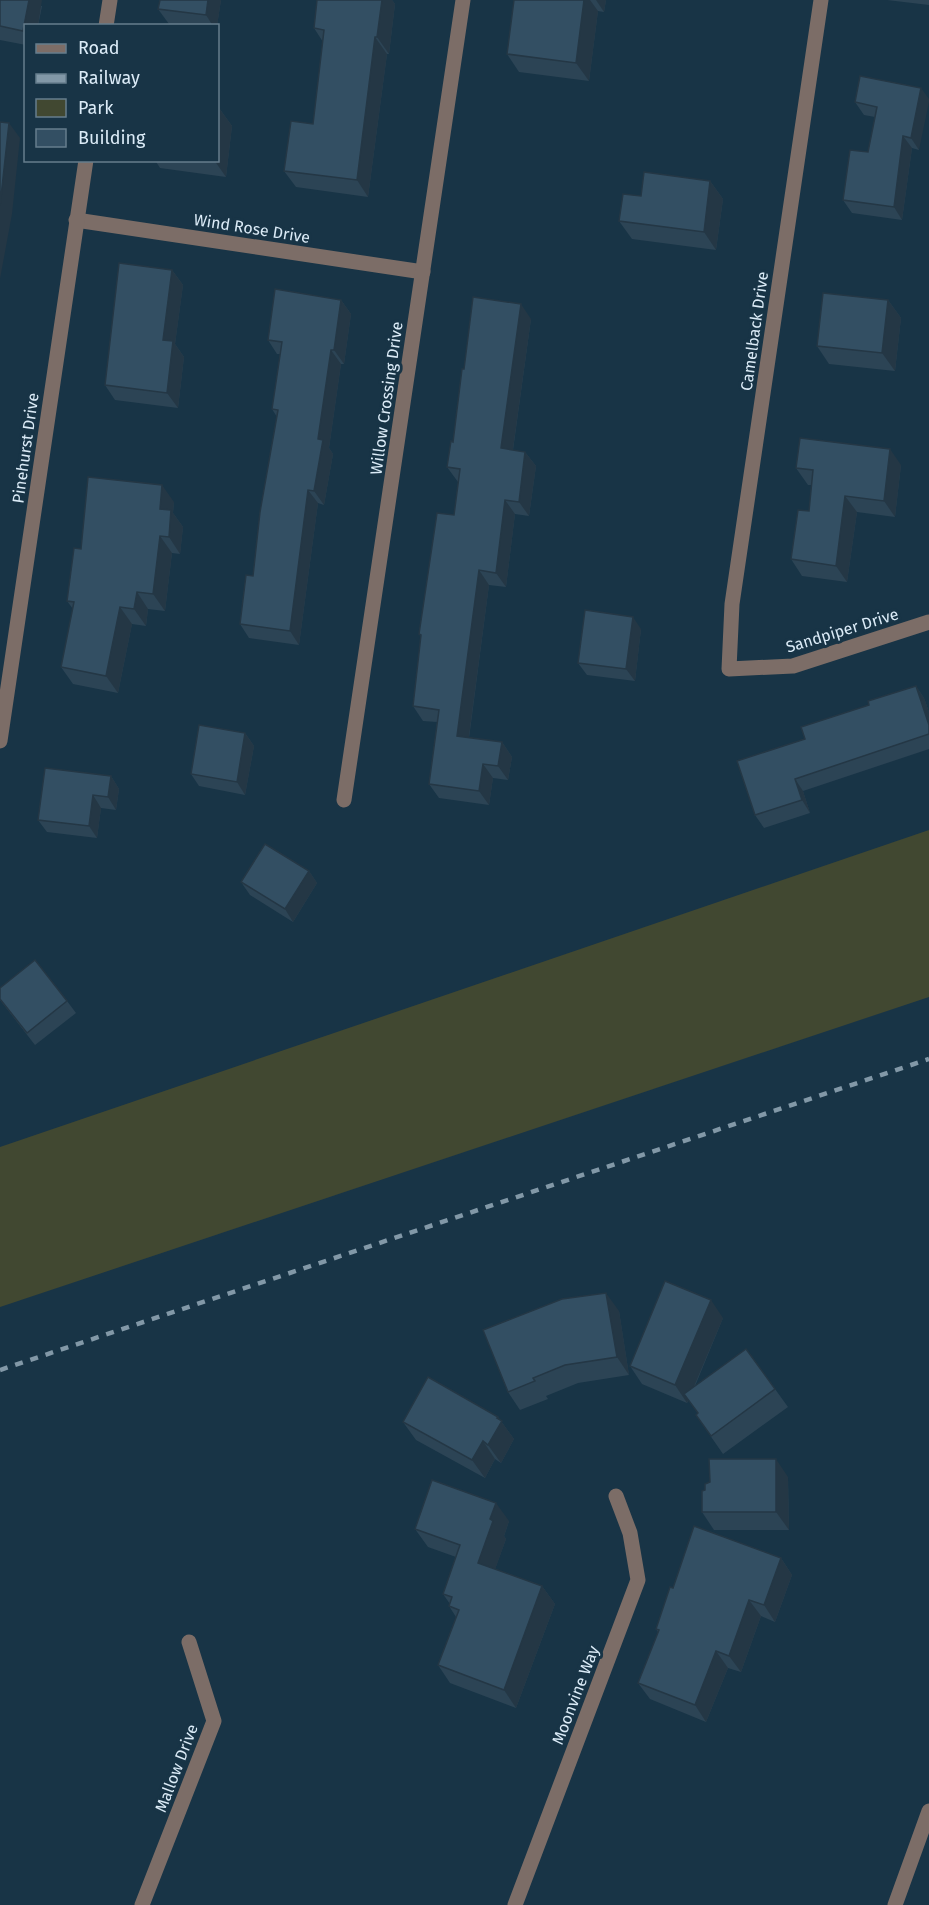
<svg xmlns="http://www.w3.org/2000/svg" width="929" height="1905" viewBox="0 0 929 1905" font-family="'Fira Sans',sans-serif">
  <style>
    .green { fill: #414831 }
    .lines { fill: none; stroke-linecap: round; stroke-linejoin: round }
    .minor { stroke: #7c6d67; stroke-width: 15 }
    .rail { stroke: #8298a7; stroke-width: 4.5; stroke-dasharray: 8 8; stroke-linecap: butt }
    .wall { fill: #2c4455 }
    .shaded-wall { fill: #243745 }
    .building { fill: #334f63; stroke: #243745; stroke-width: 1.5 }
    .labels { text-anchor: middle; stroke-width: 6; stroke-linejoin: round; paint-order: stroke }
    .street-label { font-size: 16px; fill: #dbebf7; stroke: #183446 }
  </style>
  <rect width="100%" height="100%" fill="#183446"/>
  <polygon class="green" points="929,830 929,997 0,1307 0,1147"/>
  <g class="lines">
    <g class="minor">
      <polyline points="821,0 732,604 729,669 793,666 929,622"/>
      <polyline points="106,26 110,0"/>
      <polyline points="76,220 423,272"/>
      <polyline points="0,741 86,160"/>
      <polyline points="344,800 463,0"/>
      <polyline points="142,1905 214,1721 189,1642"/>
      <polyline points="515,1905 638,1580 630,1533 616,1496"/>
      <polyline points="895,1905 929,1811"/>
    </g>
    <polyline class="rail" points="0,1370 929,1059"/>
  </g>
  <g class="wall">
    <polygon points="0,0 42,6 38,26 26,26 26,45 0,40"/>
    <polygon points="160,0 221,0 217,26 182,26 169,24 158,9"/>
    <polygon points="317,0 392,0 395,4 389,54 387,54 368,197 296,187 284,171 313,124 323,42 314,28"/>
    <polygon points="514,0 606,0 604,12 598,11 589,81 519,72 507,54"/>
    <polygon points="887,0 929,0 929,5"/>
    <polygon points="921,88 919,150 912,148 902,220 852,213 843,200 868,152 875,117 864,115 855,102"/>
    <polygon points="219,108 232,126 226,177 160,168 155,160 218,160"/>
    <polygon points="710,181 723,199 716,250 632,239 619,221 641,196"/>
    <polygon points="172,270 183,285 175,344 184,357 178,408 115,400 105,385"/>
    <polygon points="341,300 351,314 344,364 341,364 329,448 333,454 324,505 318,503 299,645 249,638 240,624 253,576 277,417 272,409 280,354 277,354 268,340"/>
    <polygon points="888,300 901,318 895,371 829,364 817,346"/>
    <polygon points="531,319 513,450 525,452 536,466 529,516 515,514 506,587 489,585 469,738 502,742 512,757 508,780 493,778 489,805 439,798 429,784 437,722 423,721 413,706 421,637 419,634 454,515 458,482 447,467 453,442 464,369"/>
    <polygon points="901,465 895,517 857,512 847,582 802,576 791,559 809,511 812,485 808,485 796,468"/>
    <polygon points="174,502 173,513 183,527 180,554 172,553 165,611 148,609 146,626 132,624 118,693 73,684 61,667 73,609 67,601 81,549"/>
    <polygon points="641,629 635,681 587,675 578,663"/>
    <polygon points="916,686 924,698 929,712 929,749 803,791 810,813 764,828 755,815 805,739 869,705"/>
    <polygon points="245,733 254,746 245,795 199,786 191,774"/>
    <polygon points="111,776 119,789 116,810 101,808 97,838 47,832 38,820"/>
    <polygon points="309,871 317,883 293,922 250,895 241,882"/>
    <polygon points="0,988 67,1001 76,1013 35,1045 0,1000"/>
    <polygon points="619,1311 629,1375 578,1383 546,1396 548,1399 520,1410 508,1392"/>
    <polygon points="723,1318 695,1386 746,1349 788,1407 723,1454 696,1415 698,1413 689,1400 687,1403 642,1384 630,1366"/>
    <polygon points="498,1417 514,1439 501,1463 495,1459 485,1478 416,1440 403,1422"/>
    <polygon points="788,1477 789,1530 714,1530 702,1512 705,1490"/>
    <polygon points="509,1521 504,1536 506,1539 495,1569 542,1586 555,1604 516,1708 450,1683 438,1665 456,1617 449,1606 450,1604 443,1594 456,1557 428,1547 415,1529"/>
    <polygon points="781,1558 792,1575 775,1622 761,1616 741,1672 728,1668 706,1722 650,1699 638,1683 658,1632 656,1629 673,1588"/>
  </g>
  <g class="shaded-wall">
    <polygon points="29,0 42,0 38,26 26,26 26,35 23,31"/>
    <polygon points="208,0 221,0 217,26 213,26 206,15"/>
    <polygon points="382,0 392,0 395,4 389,54 377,37"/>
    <polygon points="584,0 590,0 598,11 589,81 576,63"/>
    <polygon points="596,0 606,0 604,12"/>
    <polygon points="375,37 387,54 368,197 357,180"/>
    <polygon points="921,88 929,99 929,102 919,150 911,138"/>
    <polygon points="219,108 232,126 226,177 214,160 218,160 218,124"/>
    <polygon points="9,123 20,138 12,214 0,279 0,206"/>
    <polygon points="903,136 912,148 902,220 894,207"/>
    <polygon points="710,181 723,199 716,250 704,232"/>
    <polygon points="172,270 183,285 175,344 184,357 178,408 167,393 163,340"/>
    <polygon points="341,300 351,314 344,364 334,350"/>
    <polygon points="888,300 901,318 895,371 882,353"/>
    <polygon points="521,304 531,319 511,463 501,448"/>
    <polygon points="331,350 341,364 329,448 333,454 324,505 314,491 318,439"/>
    <polygon points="890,449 901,465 895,517 884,501"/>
    <polygon points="525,452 536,466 529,516 519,502"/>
    <polygon points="162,485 174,502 173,513 183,527 180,554 169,537 160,509"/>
    <polygon points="308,490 318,503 299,645 290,631"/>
    <polygon points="845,496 857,512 847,582 836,566"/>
    <polygon points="505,500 515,514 506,587 496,573"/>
    <polygon points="160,536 172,553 165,611 153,594"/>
    <polygon points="479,570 489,585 467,751 457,736"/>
    <polygon points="137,592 148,609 146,626 134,609"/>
    <polygon points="120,607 132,624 118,693 106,676"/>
    <polygon points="633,617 641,629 635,681 626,669"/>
    <polygon points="916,686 924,698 929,712 929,725"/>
    <polygon points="245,733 254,746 245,795 237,782"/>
    <polygon points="502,742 512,757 508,780 498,766"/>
    <polygon points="483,764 493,778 489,805 479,791"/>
    <polygon points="111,776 119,789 116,810 108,797"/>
    <polygon points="795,779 803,791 810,813 802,800"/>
    <polygon points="93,795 101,808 97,838 89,826"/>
    <polygon points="309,871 317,883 293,922 285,909"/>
    <polygon points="606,1293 619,1311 629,1375 617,1357"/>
    <polygon points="711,1300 723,1318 687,1403 675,1385"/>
    <polygon points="498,1417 514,1439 501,1463 488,1445"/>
    <polygon points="483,1441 495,1459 485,1478 472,1460"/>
    <polygon points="776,1459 788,1477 789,1530 776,1512"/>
    <polygon points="496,1503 509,1521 504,1536 506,1539 491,1581 478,1563 490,1519"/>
    <polygon points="781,1558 792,1575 775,1622 764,1605"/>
    <polygon points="542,1586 555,1604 516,1708 504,1690"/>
    <polygon points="749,1600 761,1616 741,1672 729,1656"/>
    <polygon points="716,1651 728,1668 706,1722 695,1705"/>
  </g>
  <g class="building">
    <polygon points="0,0 29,0 23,31 0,26"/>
    <polygon points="160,0 208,0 206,15 158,9"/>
    <polygon points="317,0 382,0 377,37 375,37 357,180 284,171 291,121 313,124 324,30 314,28"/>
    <polygon points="514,0 584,0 576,63 507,54"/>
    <polygon points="860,76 921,88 911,138 903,136 894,207 843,200 850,150 868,152 877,107 855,102"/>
    <polygon points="218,108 219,108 218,124"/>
    <polygon points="0,122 9,123 0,206"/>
    <polygon points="644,172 710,181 704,232 619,221 623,194 641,196"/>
    <polygon points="119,263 172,270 163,340 173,341 167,393 105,385"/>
    <polygon points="275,289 341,300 334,350 331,350 318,439 323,440 314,491 308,490 290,631 240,624 246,575 253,576 260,512 278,410 272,409 282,342 268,340"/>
    <polygon points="823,293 888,300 882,353 817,346"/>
    <polygon points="473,297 521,304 501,448 525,452 519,502 505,500 496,573 479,570 457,736 502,742 498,766 483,764 479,791 429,784 439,710 413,706 421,635 419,634 437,513 454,515 460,469 447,467 451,441 453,442 462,369 464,369"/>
    <polygon points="800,438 890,449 884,501 845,496 836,566 791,559 798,510 809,511 813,470 796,468"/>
    <polygon points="88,477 162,485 160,509 171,510 169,537 160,536 153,594 137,592 134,609 120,607 106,676 61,667 74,602 67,601 74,548 81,549"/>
    <polygon points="585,610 633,617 626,669 578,663"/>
    <polygon points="916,686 929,725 929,734 795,779 802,800 755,815 737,761 805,739 801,727 869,705 868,701"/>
    <polygon points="199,725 245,733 237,782 191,774"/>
    <polygon points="45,768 111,776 108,797 93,795 89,826 38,820"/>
    <polygon points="265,844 309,871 285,909 241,882"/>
    <polygon points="35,960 67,1001 27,1033 0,999 0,988"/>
    <polygon points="665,1281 711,1300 675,1385 630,1366"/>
    <polygon points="606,1293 617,1357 565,1365 533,1378 535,1381 508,1392 483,1330 562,1299"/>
    <polygon points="746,1349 775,1389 711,1436 696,1415 698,1413 684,1394"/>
    <polygon points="428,1377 498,1417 497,1418 502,1421 488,1445 483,1441 472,1460 403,1422"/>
    <polygon points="709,1459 776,1459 776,1512 702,1512 702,1491 705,1490 705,1484 710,1482"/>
    <polygon points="432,1480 496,1503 490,1519 493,1521 478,1563 542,1586 504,1690 438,1665 459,1610 449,1606 452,1597 443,1594 460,1545 415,1529"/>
    <polygon points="694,1526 781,1558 764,1605 749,1600 729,1656 716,1651 695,1705 638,1683 659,1630 656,1629 670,1587 673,1588"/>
  </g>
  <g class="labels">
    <g class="street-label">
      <text transform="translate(252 228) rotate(9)" y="6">Wind Rose Drive</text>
      <text transform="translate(754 331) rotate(-82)" y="6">Camelback Drive</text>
      <text transform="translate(386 398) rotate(-82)" y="6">Willow Crossing Drive</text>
      <text transform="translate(25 448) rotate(-82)" y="6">Pinehurst Drive</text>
      <text transform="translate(842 630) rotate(-17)" y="6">Sandpiper Drive</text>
      <text transform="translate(575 1695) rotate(-69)" y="6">Moonvine Way</text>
      <text transform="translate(176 1768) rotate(-69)" y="6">Mallow Drive</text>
    </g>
  </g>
  <rect x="24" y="24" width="195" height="138" fill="#183446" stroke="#667d8d" stroke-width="1.5"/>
  <rect x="36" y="44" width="30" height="9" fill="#7c6d67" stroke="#667d8d" stroke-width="1.5"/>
  <text x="78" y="54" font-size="18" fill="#dbebf7">Road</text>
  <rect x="36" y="74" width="30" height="9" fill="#8298a7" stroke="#667d8d" stroke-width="1.5"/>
  <text x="78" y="84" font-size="18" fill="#dbebf7">Railway</text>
  <rect x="36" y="99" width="30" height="18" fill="#414831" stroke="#667d8d" stroke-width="1.5"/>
  <text x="78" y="114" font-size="18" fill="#dbebf7">Park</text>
  <rect x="36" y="129" width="30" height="18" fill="#334f63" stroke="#667d8d" stroke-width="1.5"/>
  <text x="78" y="144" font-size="18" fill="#dbebf7">Building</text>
</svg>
